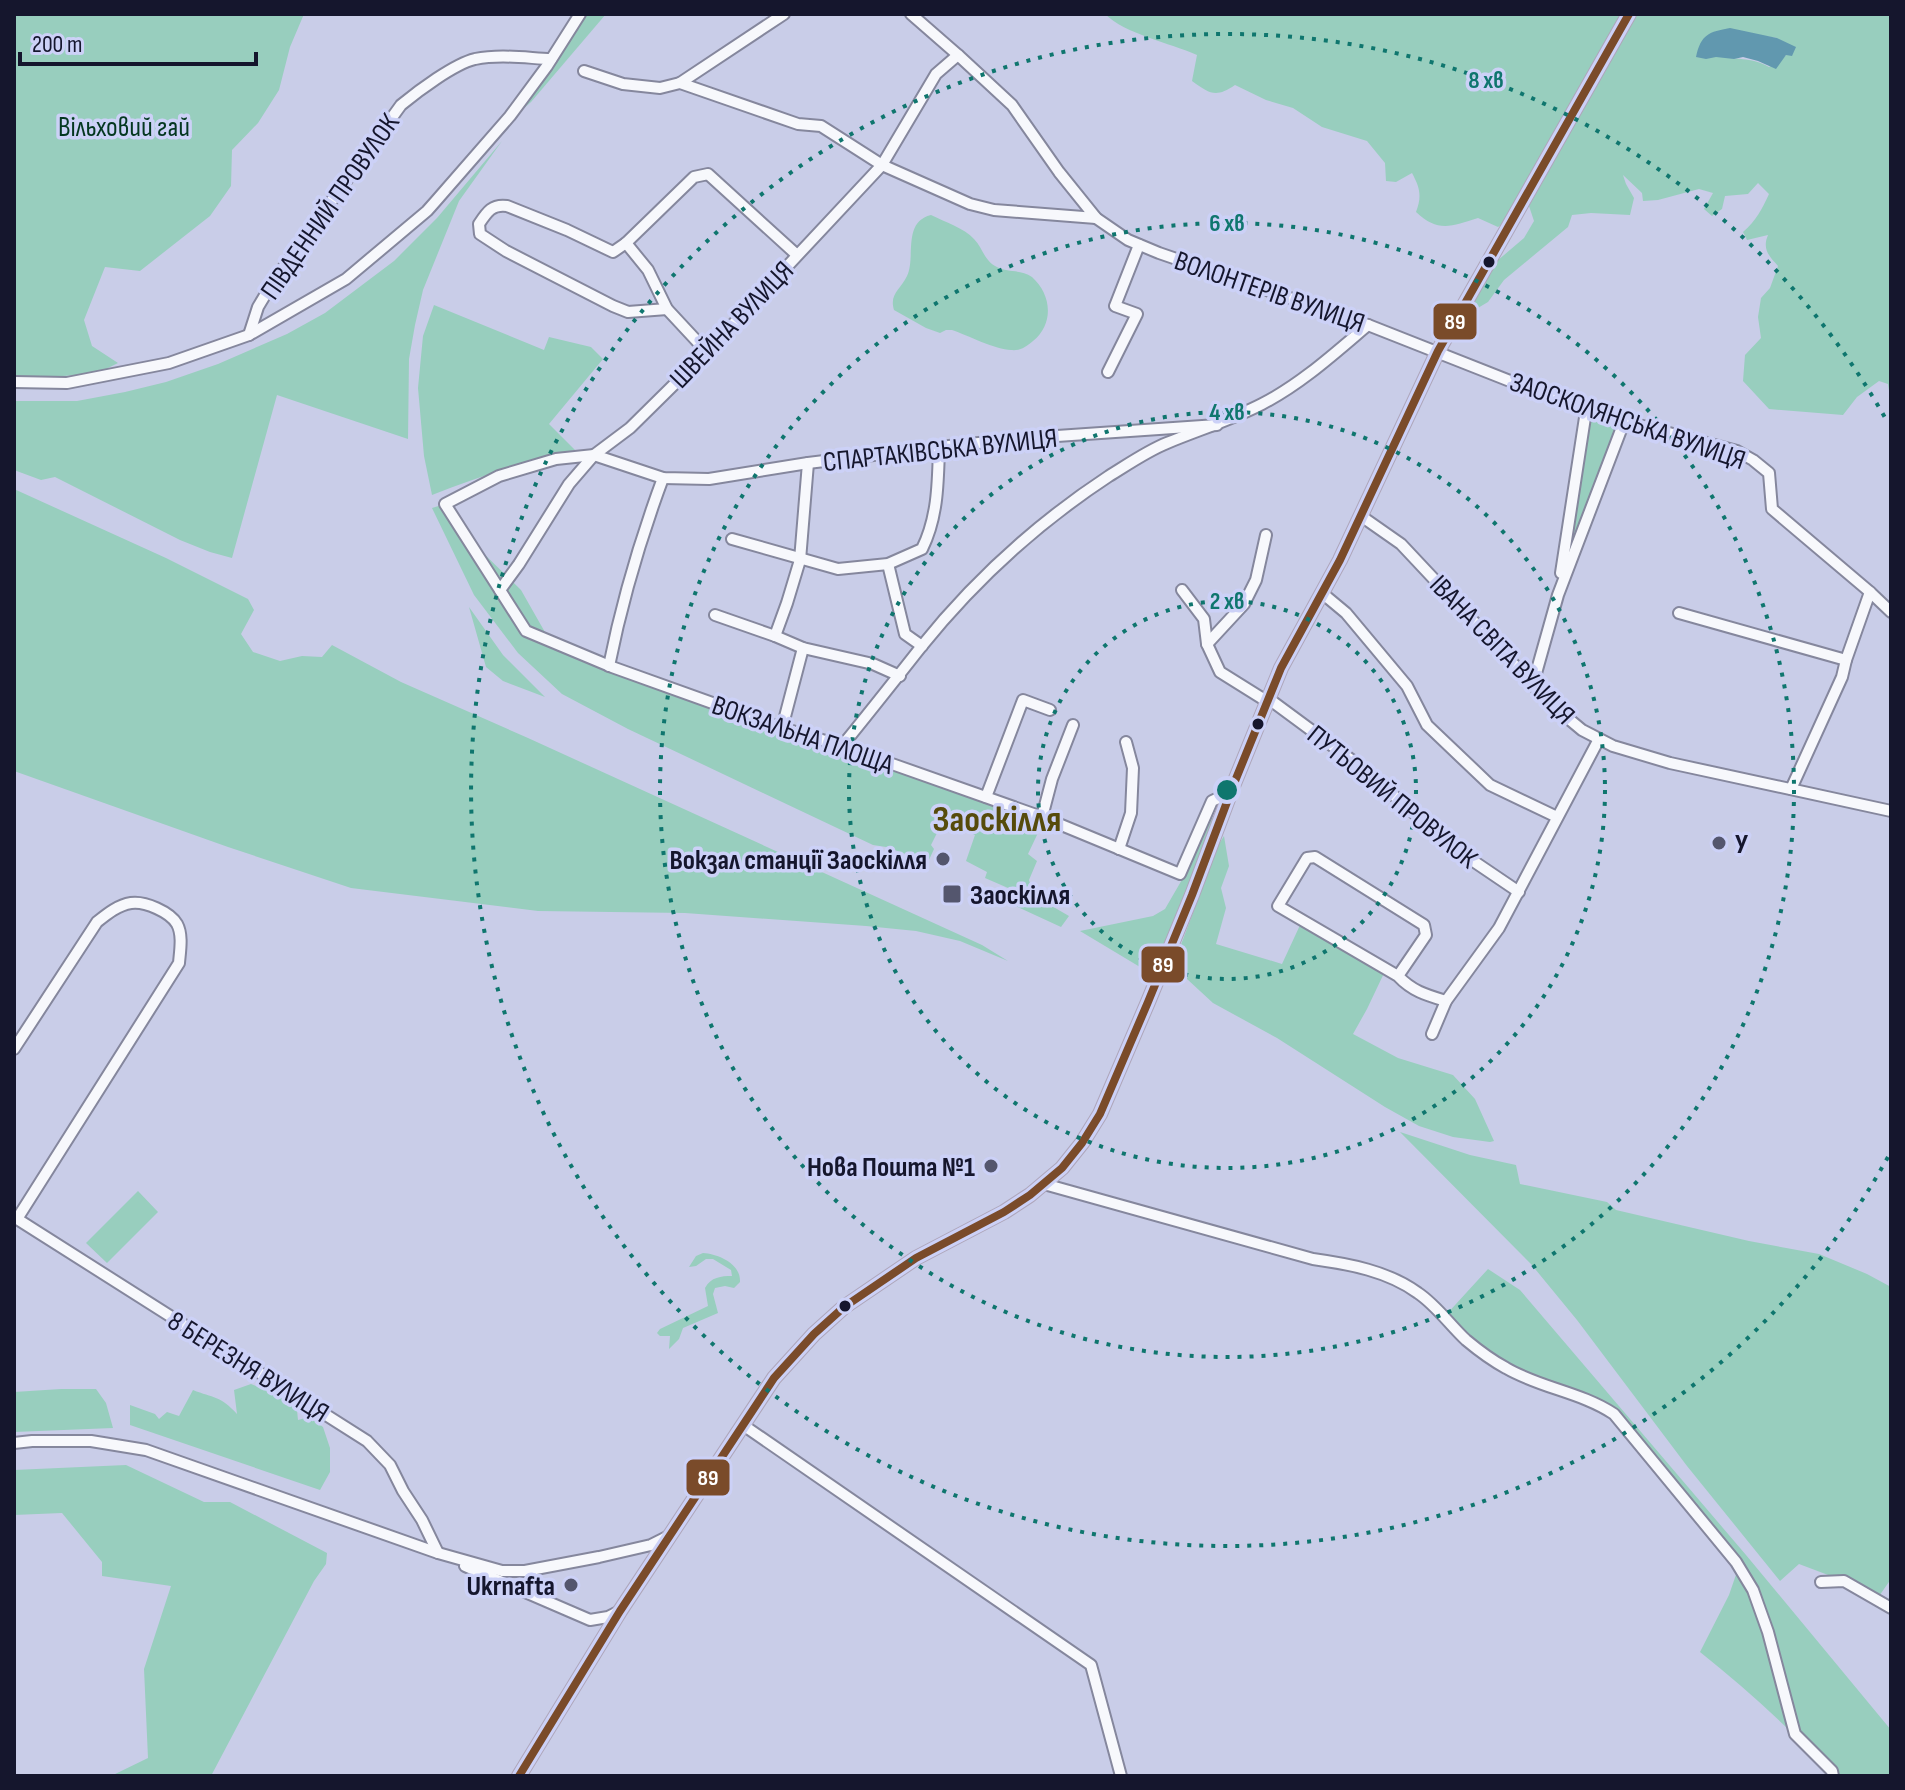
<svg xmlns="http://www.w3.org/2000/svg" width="1905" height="1790" viewBox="0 0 1905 1790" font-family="'Sofia Sans Condensed',sans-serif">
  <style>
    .green { fill: #98cebe; fill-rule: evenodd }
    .water { fill: #6198af }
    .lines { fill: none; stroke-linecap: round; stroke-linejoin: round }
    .minor-casing { stroke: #85879d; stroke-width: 14 }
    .major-casing { stroke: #aea6ba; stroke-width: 16 }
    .minor { stroke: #f7f8fc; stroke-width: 10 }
    .major { stroke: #efecf3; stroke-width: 12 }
    .bus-1-casing { stroke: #ccd1f7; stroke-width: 14 }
    .bus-1 { stroke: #7a4b2a; stroke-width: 8 }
    .ring { fill: none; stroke: #0f766e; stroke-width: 4; stroke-dasharray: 4 8 }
    .bus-dot { fill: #15162d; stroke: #ccd1f7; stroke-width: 3 }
    .poi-dot { fill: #54566e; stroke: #ccd1f7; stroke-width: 3 }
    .labels { text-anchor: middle; stroke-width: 7; stroke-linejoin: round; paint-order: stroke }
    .park-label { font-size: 28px; fill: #043720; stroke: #ccd1f7 }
    .street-label { font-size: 28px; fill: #15162d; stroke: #ccd1f7 }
    .poi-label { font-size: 28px; font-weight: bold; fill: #15162d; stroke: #ccd1f7; text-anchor: end }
    .district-label { font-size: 36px; font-weight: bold; fill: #564b0b; stroke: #ccd1f7 }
    .centre { fill: #0f766e; stroke: #ccd1f7; stroke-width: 4 }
    .ring-label { font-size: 24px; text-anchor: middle; font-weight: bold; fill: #0f766e; stroke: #ccd1f7; stroke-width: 7; stroke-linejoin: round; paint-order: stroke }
    .line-badge { stroke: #ccd1f7; stroke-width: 3 }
    .badge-label { font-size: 22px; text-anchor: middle; font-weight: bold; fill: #fff }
  </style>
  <rect width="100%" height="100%" fill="#c9cde8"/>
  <g class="green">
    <polygon points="14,14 304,14 290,47 279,90 258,123 232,150 231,186 210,216 140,271 105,267 84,320 92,346 118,363 96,374 29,378 14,377"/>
    <polygon points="583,14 606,14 531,102 496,133"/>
    <path d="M1105,14h521l-118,206 -10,7 -20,-9c-26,8 -40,15 -62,-6 6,-16 4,-24 -4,-39l-16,9 -10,-1 -1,-18 -18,-22 -45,-14 -29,-19 -27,-8 -31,-15c-19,13 -25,9 -43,-4l5,-26c-27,-12 -72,-21 -92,-41z"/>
    <path d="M1636,14h255v390l-3,-20 -9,-3 -22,16 -14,18 -74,-6 -26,-28 2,-26 16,-17 -3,-21 3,-19 9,-10 8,-22c-9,-10 -16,-17 -10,-31l-21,5 -4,-8c13,-11 19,-23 26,-38l-11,-11 -10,11 -23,2 -3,13 -10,7 -8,-7 9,-16 -14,-4 -41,11 -15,1 -1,-8 -19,-18 3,9 8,14 -4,17 -39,-2 -19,2 -4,12 -64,53 -16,22 -22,13 31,-54 27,-23 10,-17 -5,-15zM1765,36l12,2 9,17 -6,6 -11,6c-20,-11 -32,-6 -53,-12z"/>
    <polygon points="502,141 459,201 423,290 415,325 409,359 408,439 277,395 232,558 210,552 180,540 55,477 41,480 14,470 14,401 77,401 125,392 166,382 218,364 287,334 325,313 394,261 437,218"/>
    <path d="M931,215c14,7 33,13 43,24 9,9 10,22 23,28 11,6 24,2 35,10 20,18 22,47 1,64 -7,6 -13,10 -22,9 -15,0 -44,-15 -59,-20h-6l-6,3 -14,-5 -32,-18c-5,-16 7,-21 13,-34 9,-18 -5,-54 24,-61z"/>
    <path d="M434,305l110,45 5,-13 42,10 12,12 -54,65 26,26c-49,11 -96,27 -143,45l-8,-39 -6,-68 5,-52z"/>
    <polygon points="1586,411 1624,422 1558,595"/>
    <polygon points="14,489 166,558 248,599 254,610 241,634 253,652 280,661 302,656 322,657 332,645 401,682 528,738 982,945 1008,961 960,941 916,931 866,926 685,913 538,911 351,888 228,847 14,771"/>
    <polygon points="445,504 479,549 521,590 550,641 1045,818 1028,854 1037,861 1029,880 1031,886 1031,894 1069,916 1061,927 1009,903 1015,891 985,878 987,872 966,861 975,835 943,821 931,845 934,849 928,862 886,847 873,845 628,729 562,694 518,653 474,595 432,508"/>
    <polygon points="469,607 503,655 545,697 503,681 486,667"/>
    <polygon points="1217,815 1155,976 1080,931 1153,916 1165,909 1187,871 1212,818"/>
    <polygon points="1224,836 1229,866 1221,888 1226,908 1216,944 1282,964 1301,923 1386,969 1367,1009 1353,1034 1398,1058 1453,1075 1475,1099 1494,1141 1490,1142 1453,1137 1419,1126 1385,1107 1277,1038 1213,1003 1187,979 1177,982 1171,971 1219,844"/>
    <polygon points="1400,1132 1470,1155 1516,1165 1520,1184 1607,1202 1616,1210 1749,1241 1819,1254 1867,1274 1891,1287 1891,1579 1877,1599 1844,1581 1799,1564 1780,1581 1687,1466 1577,1320 1531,1264"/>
    <polygon points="138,1191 158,1212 107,1263 86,1243"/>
    <path d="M703,1253c16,1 38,11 37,29l-6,6 -9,-2 -10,2 -2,6 5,19 -35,15 -4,11 -10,10 1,-13h-10l-3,-3 3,-4 48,-23 -3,-18c6,-11 16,-12 27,-12l-1,-6 -18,-11h-7l-10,7 -7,1 7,-11z"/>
    <path d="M1488,1269l32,21 226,265 145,175v46h-56c-42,-44 -87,-86 -135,-124l29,-57 10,-29 -125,-152 -107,-45 -62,-53z"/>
    <path d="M251,1384l27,11 19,15 1,10 11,-3 14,10 7,21v24l-10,18 -190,-65v-20l25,9 4,5 8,-7 12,4 14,-26c20,8 28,6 44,24l-3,-24z"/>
    <polygon points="61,1389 96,1389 106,1403 113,1428 14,1432 14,1392"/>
    <polygon points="126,1465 204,1502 230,1502 327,1553 326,1564 314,1581 211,1776 111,1776 148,1758 144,1669 171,1586 102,1576 102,1562 62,1513 14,1515 14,1470"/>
  </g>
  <path class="water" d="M1730,28l47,10 19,9 -4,9 -6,-1 -10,14 -18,-8 -15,-4 -9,2 -18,-2 -10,2 -10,-2c5,-23 13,-25 34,-29z"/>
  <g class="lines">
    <defs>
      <g id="minor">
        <polyline points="911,14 958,55 1012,105 1059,172 1096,218 1128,240 1159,253 1368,325 1586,411 1737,451 1753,460 1769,473 1772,509 1870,592 1891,612"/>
        <polyline points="584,71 623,84 660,88 680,83 798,124 821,126 882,165 970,204 994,210 1096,218"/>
        <polyline points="680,83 784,14"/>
        <polyline points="626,243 648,270 667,309 707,352"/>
        <path d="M667,309l-39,3 -15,-6 -107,-55 -26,-17 -1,-10c8,-12 13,-20 28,-18l60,24 46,22 13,-9 68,-66 14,-3 89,81"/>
        <path d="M249,335l9,-28 15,-25 128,-177c17,-14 53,-41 74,-46 25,-5 51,-1 76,0"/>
        <polyline points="1108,372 1137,314 1115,306 1139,245"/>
        <polyline points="14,382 67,383 169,363 249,335 346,279 427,211 435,202 510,116 547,66 580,14"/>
        <polyline points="1217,425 1028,438 939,447 808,463 709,479 663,478 594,455 556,459 499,476 445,504 526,631 612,667 782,728 842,746 868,758 892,764 1042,817 1180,874 1212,801 1231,792"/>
        <polyline points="1361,516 1401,544 1552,705 1582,730 1613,746 1670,763 1891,811"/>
        <path d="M732,539l106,30 50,-5 34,-15c16,-32 16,-67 17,-102"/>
        <polyline points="888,564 905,634 922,646"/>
        <polyline points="1561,573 1586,411"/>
        <polyline points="500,590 519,564 569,484 594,455 630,428 707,352 882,165 936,74 958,55"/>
        <polyline points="1182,590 1204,619 1207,644 1220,672 1268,702"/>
        <polyline points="1322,593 1346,613 1407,686 1427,725 1490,785 1557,817"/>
        <polyline points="1679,613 1846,660"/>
        <polyline points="715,615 775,636 803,648 873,664 900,676"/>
        <polyline points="775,636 787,603 800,560 808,463"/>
        <polyline points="1207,644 1244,604 1256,580 1266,535"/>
        <path d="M609,666c13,-65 31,-126 54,-188"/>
        <polyline points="1533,684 1558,595 1624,422"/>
        <polyline points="1269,699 1361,767 1454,848 1519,892"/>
        <polyline points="782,728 803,648"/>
        <path d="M842,746c27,-33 53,-66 79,-99 53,-66 118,-125 188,-171 18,-11 38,-25 58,-33 31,-13 64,-23 95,-39 39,-20 73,-51 106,-79"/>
        <polyline points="1791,789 1842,677 1846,660 1870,592"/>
        <polyline points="986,797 1023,700 1050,710"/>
        <polyline points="1042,817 1052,779 1073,725"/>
        <polyline points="1119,849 1131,813 1133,768 1126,742"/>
        <path d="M1398,976l28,-41 -2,-10 -109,-68 -8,1 -29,48 120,70c14,15 28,19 48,25"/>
        <polyline points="1432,1034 1446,1001 1499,928 1599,739"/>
        <path d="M14,1049l83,-127c10,-8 21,-17 34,-19 14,-2 39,9 46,21 6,11 3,27 2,39l-162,256"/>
        <path d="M1044,1184l269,75c36,5 75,12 105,34 18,12 32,32 48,47 12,10 27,21 40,28 34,20 75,24 108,46l122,148 17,28 15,42 27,102 37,37 1,5"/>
        <polyline points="14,1217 367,1441 390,1465 403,1491 422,1520 438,1553"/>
        <polyline points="743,1425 1091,1665 1121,1776"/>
        <polyline points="14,1443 32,1441 91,1441 146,1450 438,1553 502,1571 525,1571 599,1557 651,1545 667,1537"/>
        <polyline points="465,1566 590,1620 608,1617 620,1611"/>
        <polyline points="1821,1582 1844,1581 1891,1608"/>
      </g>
      <polyline id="major" points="519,1776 620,1611 774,1378 814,1334 844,1307 916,1258 1004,1212 1030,1195 1062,1168 1082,1143 1100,1114 1148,1002 1192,895 1233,786 1281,668 1340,560 1438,351 1629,14"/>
    </defs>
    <use href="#minor" class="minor-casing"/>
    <use href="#major" class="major-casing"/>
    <use href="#minor" class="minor"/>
    <use href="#major" class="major"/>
    <defs>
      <polyline id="bus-1" points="519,1776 620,1611 774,1378 814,1334 844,1307 916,1258 1004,1212 1030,1195 1062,1168 1082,1143 1100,1114 1148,1002 1192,895 1233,786 1281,668 1340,560 1438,351 1629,14"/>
    </defs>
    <use href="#bus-1" class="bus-1-casing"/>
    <use href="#bus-1" class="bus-1"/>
  </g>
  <g class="ring">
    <circle cx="1227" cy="790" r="189"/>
    <circle cx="1227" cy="790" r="378"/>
    <circle cx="1227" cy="790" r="567"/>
    <path d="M1888 1157A756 756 0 1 1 1888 423"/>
  </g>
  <g class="bus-dot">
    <circle cx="1489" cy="262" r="7"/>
    <circle cx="1258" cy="724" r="7"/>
    <circle cx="845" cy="1306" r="7"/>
  </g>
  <g class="poi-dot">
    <circle cx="1719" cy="843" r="8"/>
    <circle cx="943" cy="859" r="8"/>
    <rect x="942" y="884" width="20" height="20" rx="4"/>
    <circle cx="991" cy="1166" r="8"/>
    <circle cx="571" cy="1585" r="8"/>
  </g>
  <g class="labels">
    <g class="park-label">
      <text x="124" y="136">Вільховий гай</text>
    </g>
    <g class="street-label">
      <text transform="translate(329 206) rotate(-55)" y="10">ПІВДЕННИЙ ПРОВУЛОК</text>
      <text transform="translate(1270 291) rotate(19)" y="10">ВОЛОНТЕРІВ ВУЛИЦЯ</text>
      <text transform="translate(731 324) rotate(-46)" y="10">ШВЕЙНА ВУЛИЦЯ</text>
      <text transform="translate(1628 420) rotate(19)" y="10">ЗАОСКОЛЯНСЬКА ВУЛИЦЯ</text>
      <text transform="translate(940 449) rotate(-6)" y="10">СПАРТАКІВСЬКА ВУЛИЦЯ</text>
      <text transform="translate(1503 649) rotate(46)" y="10">ІВАНА СВІТА ВУЛИЦЯ</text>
      <text transform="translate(803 734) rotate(19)" y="10">ВОКЗАЛЬНА ПЛОЩА</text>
      <text transform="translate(1393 796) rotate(39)" y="10">ПУТЬОВИЙ ПРОВУЛОК</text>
      <text transform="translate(249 1366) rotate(32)" y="10">8 БЕРЕЗНЯ ВУЛИЦЯ</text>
    </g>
    <g class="poi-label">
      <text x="1735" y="853" text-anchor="start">У</text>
      <text x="927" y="869">Вокзал станції Заоскілля</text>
      <text x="970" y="904" text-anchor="start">Заоскiлля</text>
      <text x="975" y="1176">Нова Пошта №1</text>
      <text x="555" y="1595">Ukrnafta</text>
    </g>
    <g class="district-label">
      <text x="997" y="831">Заоскiлля</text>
    </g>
  </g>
  <circle cx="1227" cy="790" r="12" class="centre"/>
  <g class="ring-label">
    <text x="1486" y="88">8 хв</text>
    <text x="1227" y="231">6 хв</text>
    <text x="1227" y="420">4 хв</text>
    <text x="1227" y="609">2 хв</text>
  </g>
  <g class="line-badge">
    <rect x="1432" y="302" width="46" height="39" rx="8" fill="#7a4b2a"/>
    <rect x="1140" y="945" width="46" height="39" rx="8" fill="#7a4b2a"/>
    <rect x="685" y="1458" width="46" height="39" rx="8" fill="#7a4b2a"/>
  </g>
  <g class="badge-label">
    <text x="1455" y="329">89</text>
    <text x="1163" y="972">89</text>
    <text x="708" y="1485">89</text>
  </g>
  <rect width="1905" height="1790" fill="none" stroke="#15162d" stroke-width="32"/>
  <path d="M20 52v12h236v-12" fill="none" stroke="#15162d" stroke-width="4"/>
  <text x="32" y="52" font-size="24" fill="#15162d" stroke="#ccd1f7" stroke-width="6" paint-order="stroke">200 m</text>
</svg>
